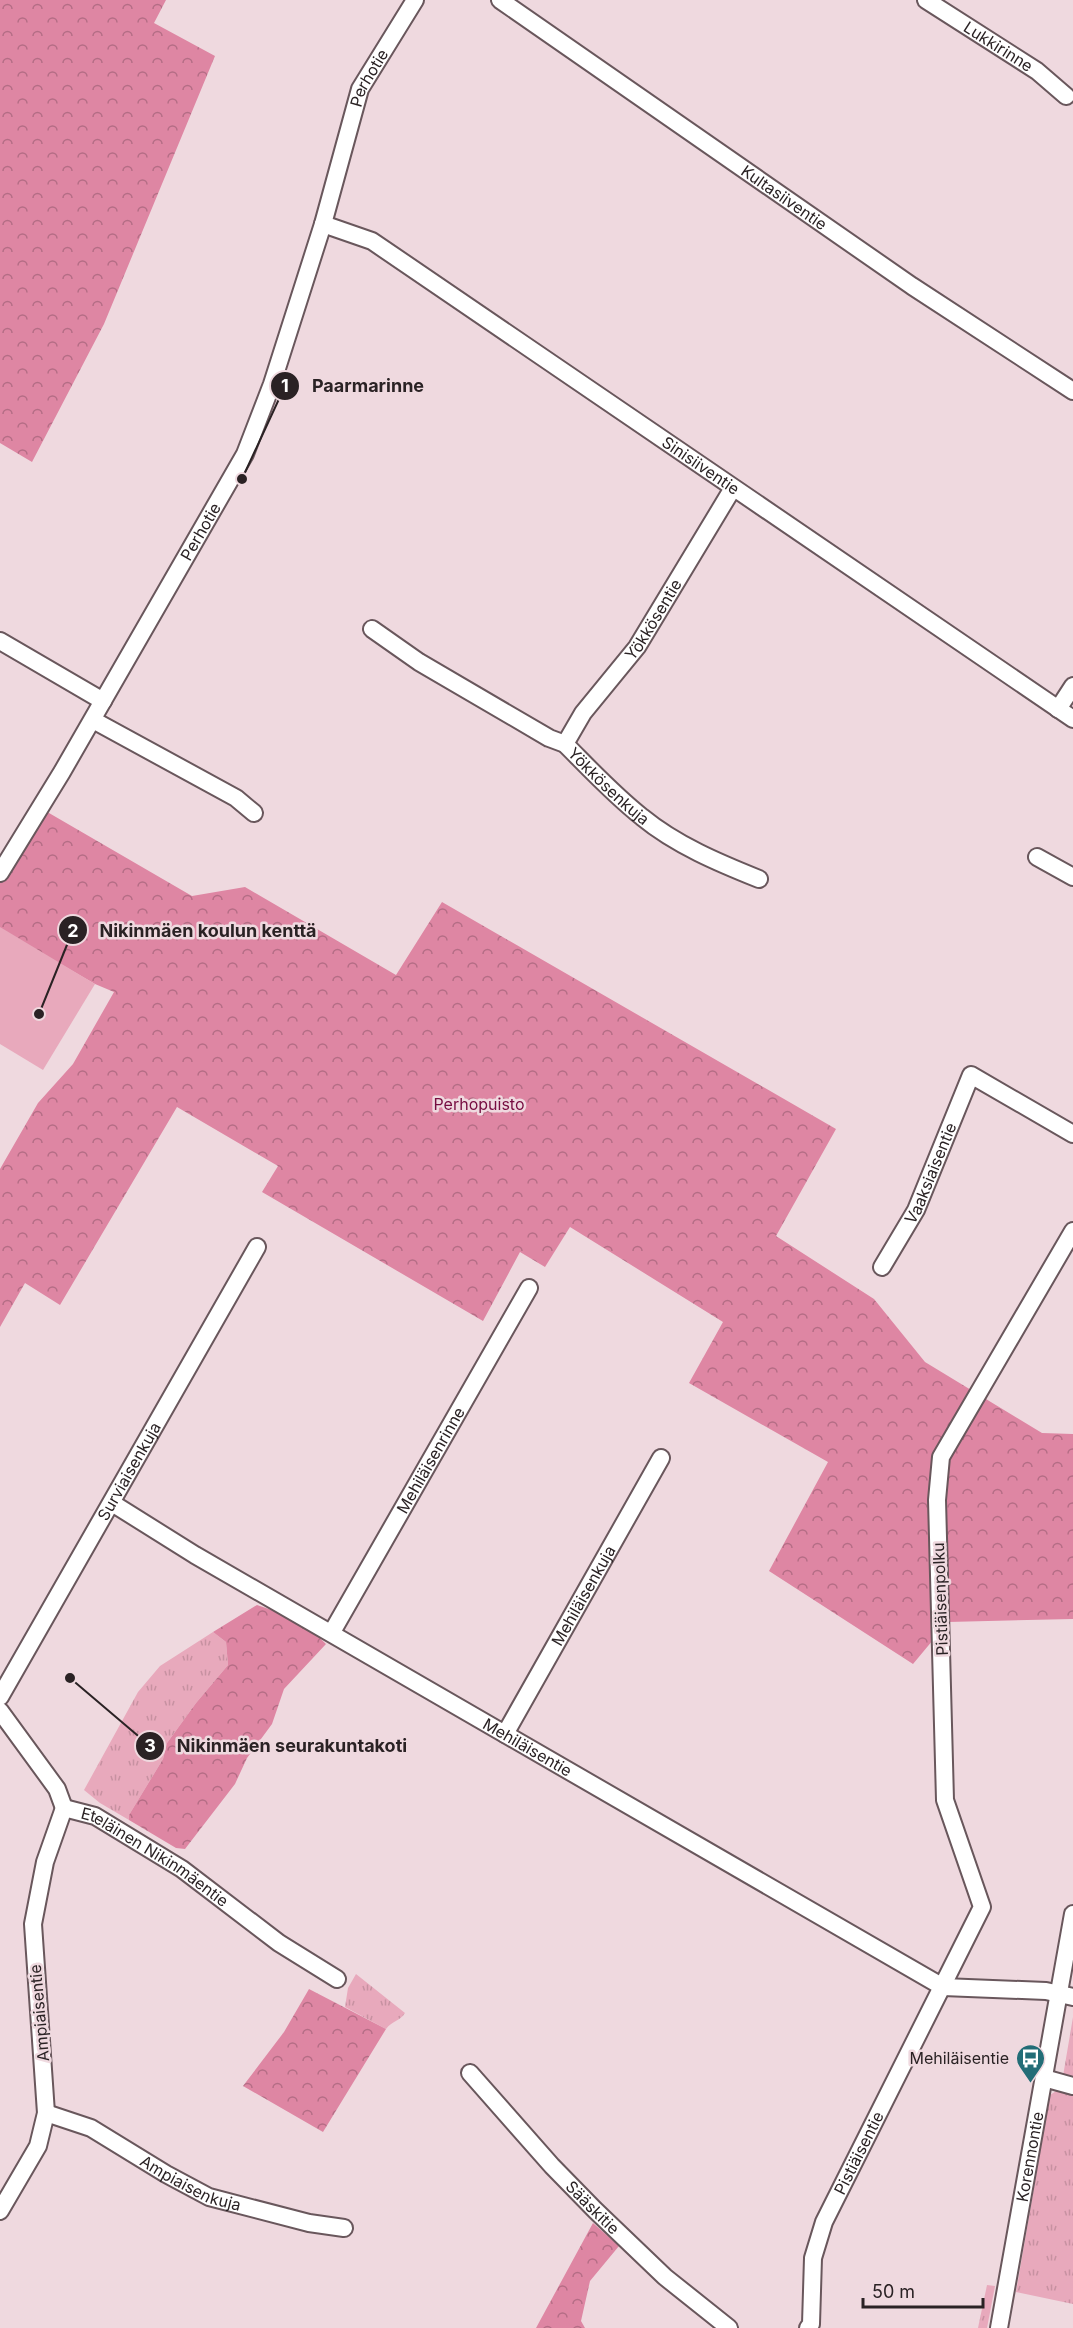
<svg xmlns="http://www.w3.org/2000/svg" width="1073" height="2328" viewBox="0 0 1073 2328" font-family="Inter,sans-serif">
  <style>
    .grass { fill: url(#grass-tufts) }
    .forest { fill: url(#forest-crowns) }
    .park { fill: #e8a9bc }
    .lines { fill: none; stroke-linecap: round; stroke-linejoin: round }
    .minor-casing { stroke: #69575c; stroke-width: 20 }
    .minor { stroke: #fff; stroke-width: 16 }
    .labels { text-anchor: middle; stroke-width: 5; stroke-linejoin: round; paint-order: stroke }
    .street-label { font-size: 16px; fill: #2a2224; stroke: #efd9df }
    .park-label { font-size: 16px; fill: #760c40; stroke: #efd9df }
    .poi-label { font-size: 16px; fill: #2a2224; stroke: #efd9df; text-anchor: end }
    .leader { fill: none; stroke: #2a2224; stroke-width: 2 }
    .callout-dot { fill: #2a2224; stroke: #efd9df; stroke-width: 2 }
    .mark-label { font-size: 18px; text-anchor: middle; font-weight: bold; fill: #fff }
    .callout-label { font-size: 18px; text-anchor: middle; font-weight: bold; fill: #2a2224; stroke: #efd9df; stroke-width: 5; stroke-linejoin: round; paint-order: stroke }
  </style>
  <defs>
    <pattern id="grass-tufts" width="24" height="20" patternUnits="userSpaceOnUse" patternTransform="scale(1.5)"><rect width="24" height="20" fill="#e8a9bc"/><path d="M3 7l-1-3M5 7V3M7 7l1-3M15 17l-1-3M17 17v-4M19 17l1-3" fill="none" stroke="#c791a1"/></pattern>
    <pattern id="forest-crowns" width="20" height="18" patternUnits="userSpaceOnUse" patternTransform="scale(1.5)"><rect width="20" height="18" fill="#de86a3"/><path d="M2 6a3 3 0 1 1 6 0M12 15a3 3 0 1 1 6 0" fill="none" stroke="#b46d85"/></pattern>
  </defs>
  <rect width="100%" height="100%" fill="#efd9df"/>
  <g class="grass">
    <polygon points="213,1632 226,1642 228,1665 196,1703 167,1743 163,1759 129,1815 129,1820 100,1803 84,1790 138,1692 160,1666"/>
    <path d="M356,1974l49,39c-5,8 -13,8 -19,16l-41,-22 3,-19z"/>
    <polygon points="1073,2017 1073,2304 1016,2292 1050,2095 1061,2088"/>
    <polygon points="987,2285 995,2286 987,2328 978,2328"/>
  </g>
  <g class="forest">
    <polygon points="0,0 166,0 154,23 215,56 104,324 32,462 0,443"/>
    <polygon points="42,811 49,813 192,896 245,887 396,975 442,902 836,1129 776,1236 874,1299 925,1362 1042,1433 1073,1434 1073,1619 948,1622 913,1664 769,1571 828,1462 689,1383 723,1322 570,1227 545,1267 520,1252 483,1321 262,1192 278,1166 177,1107 60,1305 25,1283 0,1327 0,1169 38,1103 73,1064 114,992 95,984 0,929 0,875"/>
    <path d="M257,1605c26,8 50,19 69,39l-42,45 -12,35 -25,34 -12,26 -50,65 -9,-1 -47,-28v-5l34,-56 4,-16 29,-40 32,-38 -2,-23 -13,-10z"/>
    <polygon points="309,1989 386,2029 323,2132 243,2086 284,2032"/>
    <polygon points="593,2223 619,2246 590,2281 581,2321 585,2328 536,2328"/>
  </g>
  <polygon class="park" points="0,927 95,984 43,1070 0,1044"/>
  <g class="lines">
    <defs>
      <g id="minor">
        <path id="s1" d="M500,0l412,286 161,105"/>
        <path id="s2" d="M926,0l111,71 29,25"/>
        <path id="s3" d="M323,224l49,17 701,478"/>
        <path id="s4" d="M372,629l47,33 130,76 16,6c25,25 49,51 77,73 34,28 77,46 117,62"/>
        <polyline points="0,641 103,701"/>
        <polyline points="1058,709 1073,686"/>
        <polyline points="93,720 236,798 254,813"/>
        <path id="s5" d="M565,744l18,-31 54,-66 96,-159"/>
        <polyline points="1037,857 1073,877"/>
        <path id="s6" d="M0,873l62,-101 183,-318 27,-70 51,-160 37,-135 55,-89"/>
        <path id="s7" d="M882,1267l34,-57 55,-135 102,59"/>
        <path id="s8" d="M112,1503l83,52 748,432 103,4 27,6"/>
        <path id="s9" d="M332,1632l197,-344"/>
        <path id="s10" d="M0,1697l257,-450"/>
        <polyline points="0,1711 57,1789 64,1808"/>
        <path id="s11" d="M505,1734l156,-276"/>
        <path id="s12" d="M64,1808l31,8 87,53 97,74 58,36"/>
        <path id="s13" d="M470,2073l82,93 43,44 70,67 64,51"/>
        <polyline points="1044,2078 1073,2086"/>
        <path id="s14" d="M46,2113l45,15 75,46 43,23 100,26 35,5"/>
        <polyline points="0,2211 38,2146 46,2113 33,1924 45,1862 64,1808"/>
        <path id="s15" d="M808,2328l3,-4 2,-66 11,-36 158,-315 -37,-107 -8,-300 4,-43 132,-226"/>
        <path id="s16" d="M999,2328l74,-414"/>
      </g>
    </defs>
    <use href="#minor" class="minor-casing"/>
    <use href="#minor" class="minor"/>
  </g>
  <defs>
    <symbol id="bus-pin" viewBox="-11 -11 22 30"><path d="M0 17L-7.5 6A9.5 9.5 0 1 1 7.5 6Z" fill="#236d77" stroke="#efd9df"/><path d="M-5-6H5V4H4V6H2V4H-2V6H-4V4H-5ZM-3.5-4V0h7V-4ZM-3.5 1.2v1.5H-2V1.2ZM2 1.2v1.5H3.5V1.2Z" fill="#fff"/></symbol>
  </defs>
  <g fill-rule="evenodd">
    <use href="#bus-pin" x="1014" y="2042" width="33" height="45"/>
  </g>
  <g class="labels">
    <g class="street-label">
      <text dy="6" stroke="none"><textPath href="#s2" startOffset="86">Lukkirinne</textPath></text>
      <text dy="6" stroke="none"><textPath href="#s6" startOffset="882">Perhotie</textPath></text>
      <text dy="6" stroke="none"><textPath href="#s1" startOffset="346">Kultasiiventie</textPath></text>
      <text dy="6" stroke="none"><textPath href="#s3" startOffset="450">Sinisiiventie</textPath></text>
      <text dy="6" stroke="none"><textPath href="#s6" startOffset="396">Perhotie</textPath></text>
      <text dy="6" stroke="none"><textPath href="#s5" startOffset="153">Yökkösentie</textPath></text>
      <text dy="6" stroke="none"><textPath href="#s4" startOffset="286">Yökkösenkuja</textPath></text>
      <text dy="6" stroke="none"><textPath href="#s7" startOffset="106">Vaaksiaisentie</textPath></text>
      <text dy="6" stroke="none"><textPath href="#s9" startOffset="198">Mehiläisenrinne</textPath></text>
      <text dy="6" stroke="none"><textPath href="#s10" startOffset="260">Surviaisenkuja</textPath></text>
      <text dy="6" stroke="none"><textPath href="#s11" startOffset="159">Mehiläisenkuja</textPath></text>
      <text transform="translate(940 1599) rotate(-92)" y="6">Pistiäisenpolku</text>
      <text dy="6" stroke="none"><textPath href="#s8" startOffset="482">Mehiläisentie</textPath></text>
      <text dy="6" stroke="none"><textPath href="#s12" startOffset="104">Eteläinen Nikinmäentie</textPath></text>
      <text transform="translate(39 2013) rotate(-95)" y="6">Ampiaisentie</text>
      <text dy="6" stroke="none"><textPath href="#s15" startOffset="186">Pistiäisentie</textPath></text>
      <text dy="6" stroke="none"><textPath href="#s16" startOffset="174">Korennontie</textPath></text>
      <text dy="6" stroke="none"><textPath href="#s14" startOffset="162">Ampiaisenkuja</textPath></text>
      <text dy="6" stroke="none"><textPath href="#s13" startOffset="182">Sääskitie</textPath></text>
    </g>
    <g class="park-label">
      <text x="479" y="1110">Perhopuisto</text>
    </g>
    <g class="poi-label">
      <text x="1009" y="2064">Mehiläisentie</text>
    </g>
  </g>
  <path class="leader" d="M242 479L285 386M39 1014L73 930M70 1678L150 1746"/>
  <g class="callout-dot">
    <circle cx="242" cy="479" r="6"/>
    <circle cx="39" cy="1014" r="6"/>
    <circle cx="70" cy="1678" r="6"/>
    <circle cx="285" cy="386" r="15"/>
    <circle cx="73" cy="930" r="15"/>
    <circle cx="150" cy="1746" r="15"/>
  </g>
  <g class="mark-label">
    <text x="285" y="392">1</text>
    <text x="73" y="937">2</text>
    <text x="150" y="1752">3</text>
  </g>
  <g class="callout-label">
    <text x="368" y="392">Paarmarinne</text>
    <text x="208" y="937">Nikinmäen koulun kenttä</text>
    <text x="292" y="1752">Nikinmäen seurakuntakoti</text>
  </g>
  <path d="M863 2298v9h120v-9" fill="none" stroke="#2a2224" stroke-width="3"/>
  <text x="872" y="2298" font-size="18" fill="#2a2224" stroke="#efd9df" stroke-width="4.5" paint-order="stroke">50 m</text>
</svg>
